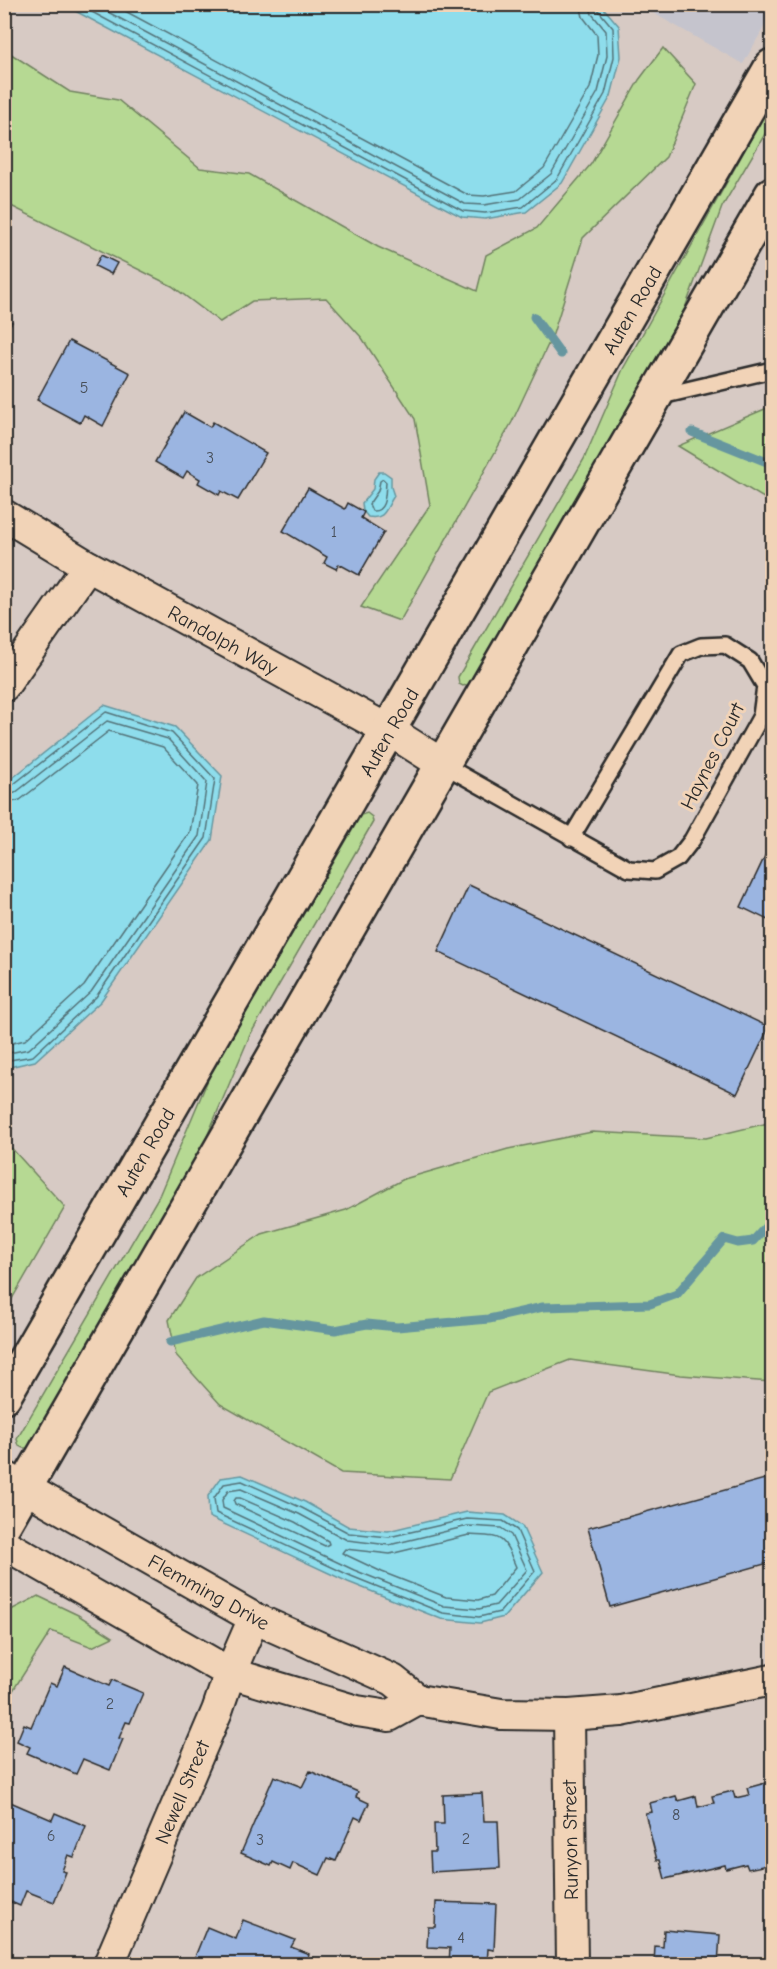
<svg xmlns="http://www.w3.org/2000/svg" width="777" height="1969" viewBox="0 0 777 1969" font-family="'Comic Neue',sans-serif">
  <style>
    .built { fill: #c5c4cd }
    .green { fill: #b6d993; stroke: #70825f; stroke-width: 1.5 }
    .water { fill: #8eddec; stroke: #66969f; stroke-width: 1.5 }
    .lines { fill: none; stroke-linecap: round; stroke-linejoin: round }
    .shore { stroke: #537278; stroke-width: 1.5 }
    .stream { stroke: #66969f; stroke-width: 9 }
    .building { fill: #9bb5e1; stroke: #2b2b2b; stroke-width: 1.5 }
    .lane-casing { stroke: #2b2b2b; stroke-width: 20 }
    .street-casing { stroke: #2b2b2b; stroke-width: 34 }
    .secondary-casing { stroke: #2b2b2b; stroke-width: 38 }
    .lane { stroke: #f1d3b7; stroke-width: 15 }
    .street { stroke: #f1d3b7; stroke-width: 30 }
    .secondary { stroke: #f1d3b7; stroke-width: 33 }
    .labels { text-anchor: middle; stroke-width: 6; stroke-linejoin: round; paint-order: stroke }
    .number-label { font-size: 16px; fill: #474e58 }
    .street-label { font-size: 20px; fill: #2b2b2b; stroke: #f1d3b7 }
  </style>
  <rect width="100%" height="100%" fill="#d7cac4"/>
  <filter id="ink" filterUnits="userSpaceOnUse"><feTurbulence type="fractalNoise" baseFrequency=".0167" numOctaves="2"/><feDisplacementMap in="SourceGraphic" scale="12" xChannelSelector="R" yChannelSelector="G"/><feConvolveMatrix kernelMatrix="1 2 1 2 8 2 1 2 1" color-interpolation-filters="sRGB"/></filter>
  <g filter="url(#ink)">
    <polygon class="built" points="639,5 772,5 772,13 743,64"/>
    <g class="green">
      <polygon points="663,48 696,84 666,157 583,238 553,334 512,422 400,621 361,607 430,505 415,419 362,338 326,298 252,301 220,322 172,286 5,203 5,50 70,92 118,100 200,168 249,174 378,247 477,291 486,255 537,228 591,164 639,80"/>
      <polygon points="772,101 772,122 722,207 685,308 470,684 463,686 459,684 458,677 584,459 623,369"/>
      <polygon points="772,406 772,503 678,446"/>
      <polygon points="367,813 372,817 373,822 250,1035 194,1167 30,1445 27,1448 23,1448 19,1446 17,1439 159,1196 210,1075 361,815"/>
      <polygon points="772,1122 772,1382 681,1375 570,1360 488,1392 450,1479 341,1473 220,1404 176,1355 169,1320 196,1278 262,1234 346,1210 404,1179 508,1149 592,1132 706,1138"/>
      <polygon points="5,1141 65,1207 5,1311"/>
      <polygon points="38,1596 78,1615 113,1637 92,1647 51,1631 5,1703 5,1613"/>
    </g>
    <g class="water">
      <polygon points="64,5 601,5 619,26 621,57 611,96 562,183 526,212 485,219 462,217"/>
      <path d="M379,472h5l7,5v10l3,9c-9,13 -8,24 -26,21l-5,-6 -1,-8 11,-14 1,-10z"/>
      <polygon points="104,705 175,727 222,776 212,840 101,1001 35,1061 5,1068 5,784"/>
      <polygon points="242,1475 305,1502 349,1527 388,1531 467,1512 505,1515 522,1526 543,1572 504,1617 480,1623 441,1619 348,1582 209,1517 208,1496 221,1478"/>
    </g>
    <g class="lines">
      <g class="shore">
        <polyline points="77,4 463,211 485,213 523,207 557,179 605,94 614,57 613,28 598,10 597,4"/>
        <polyline points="93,4 465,204 484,205 520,199 551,174 598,92 607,56 606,31 592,14 589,4"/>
        <polyline points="112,4 468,195 484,196 516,191 544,168 590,88 598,55 597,35 583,17 580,4"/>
        <path d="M383,479l3,3c-1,10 1,30 -14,29l-3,-7 9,-13 2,-10z"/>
        <polyline points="4,788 10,787 106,712 172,733 215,779 206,838 96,997 33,1056 4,1061"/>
        <polyline points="4,795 15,793 107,721 168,739 207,782 199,836 91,992 29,1049 4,1054"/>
        <polyline points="4,804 20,800 109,731 163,747 198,785 190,832 84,986 25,1040 4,1045"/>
        <polygon points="242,1481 302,1508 349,1533 389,1537 467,1519 503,1521 517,1530 535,1571 500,1612 479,1617 443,1613 351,1576 216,1513 214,1498 224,1484"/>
        <polygon points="241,1489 299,1514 347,1540 389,1545 468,1526 501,1528 511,1535 527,1570 496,1605 479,1609 444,1606 354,1570 223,1508 222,1500 228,1491"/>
        <polygon points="236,1498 240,1498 295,1522 328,1541 329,1544 325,1546 235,1504 234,1501"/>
        <path d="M469,1535c35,2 33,-1 47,32l-24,29 -14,4 -32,-3 -64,-25 -40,-19 3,-4 45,5z"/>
      </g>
      <g class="stream">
        <polyline points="534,317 561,354"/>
        <polyline points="692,432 772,464"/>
        <polyline points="170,1342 264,1320 335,1330 367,1324 397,1327 489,1319 543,1307 650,1304 677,1294 724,1239 738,1243 753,1241 772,1220"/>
      </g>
    </g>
    <g class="building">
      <polygon points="101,255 117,263 111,274 95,266"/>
      <polygon points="4,317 12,322 4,333"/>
      <polygon points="69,341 130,373 103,426 84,415 80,423 37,400"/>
      <polygon points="184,412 210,427 213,422 266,453 238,500 221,491 219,495 198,483 200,479 187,471 183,478 155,462"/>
      <polygon points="308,488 345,509 348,503 364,512 361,518 384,532 359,575 339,564 336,569 324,563 327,557 283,531"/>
      <polygon points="772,841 772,922 741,907"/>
      <polygon points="469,885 769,1027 737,1094 438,952"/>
      <polygon points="772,1477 772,1562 610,1607 588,1528"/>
      <polygon points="65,1667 109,1686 112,1680 143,1693 130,1723 126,1722 119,1738 123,1739 110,1770 83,1759 76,1774 27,1753 30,1747 17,1741 24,1724 31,1727 50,1683 57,1686"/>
      <polygon points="310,1771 358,1792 356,1797 369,1803 361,1820 355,1817 336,1861 328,1858 320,1875 293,1863 290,1870 273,1862 271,1866 241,1853 274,1776 302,1787"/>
      <polygon points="769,1782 770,1788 772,1787 772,1864 748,1869 746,1864 726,1869 725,1865 665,1879 660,1860 657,1860 645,1813 652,1812 650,1803 676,1796 678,1801 696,1796 698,1807 714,1803 712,1796 733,1791 735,1798 749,1795 747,1788"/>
      <polygon points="482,1793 484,1821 498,1821 500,1868 431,1872 430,1852 435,1852 434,1824 444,1824 443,1795"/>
      <polygon points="8,1801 52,1820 55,1813 86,1826 74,1857 68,1855 62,1871 66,1872 54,1902 26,1891 20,1906 4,1899 4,1809"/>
      <polygon points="436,1902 496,1904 494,1950 488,1949 487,1964 449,1964 450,1948 427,1947 428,1927 435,1927"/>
      <polygon points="243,1920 295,1940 291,1947 309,1954 305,1964 192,1964 207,1927 236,1939"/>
      <polygon points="664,1930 720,1935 718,1964 654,1964 655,1946 663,1947"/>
    </g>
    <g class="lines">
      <defs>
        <g id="lane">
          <polyline points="657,397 772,370"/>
          <polyline points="442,764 629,869 655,871 678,858 692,840 761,716 765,686 750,661 725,645 701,646 681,654 571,838"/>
        </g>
        <g id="street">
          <polyline points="4,515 88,566 390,731 442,764"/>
          <polyline points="4,686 88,566"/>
          <polyline points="4,1476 254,1618 393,1680 418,1700 501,1714 569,1715 621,1711 772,1680"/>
          <polyline points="4,1544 230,1673 357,1711 389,1716 418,1700"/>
          <polyline points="569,1715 572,1964"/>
          <polyline points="109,1964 217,1711 230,1673 254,1618"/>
        </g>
        <g id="secondary">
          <polyline points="4,1396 772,66"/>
          <polyline points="4,1524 772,194"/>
        </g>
      </defs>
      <use href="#lane" class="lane-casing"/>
      <use href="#street" class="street-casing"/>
      <use href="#secondary" class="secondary-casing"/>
      <use href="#lane" class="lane"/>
      <use href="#street" class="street"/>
      <use href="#secondary" class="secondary"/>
    </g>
  </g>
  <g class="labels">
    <g class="number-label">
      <text x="84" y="393">5</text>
      <text x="210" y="463">3</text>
      <text x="334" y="537">1</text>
      <text x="110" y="1709">2</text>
      <text x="676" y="1820">8</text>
      <text x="51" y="1841">6</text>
      <text x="466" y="1844">2</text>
      <text x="260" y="1845">3</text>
      <text x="461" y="1943">4</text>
    </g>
    <g class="street-label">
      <text transform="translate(632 310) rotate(-60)" y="7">Auten Road</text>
      <text transform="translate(223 640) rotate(29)" y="7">Randolph Way</text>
      <text transform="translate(389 732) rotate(-60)" y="7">Auten Road</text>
      <text transform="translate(712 756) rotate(-63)" y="7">Haynes Court</text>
      <text transform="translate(145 1152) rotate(-60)" y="7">Auten Road</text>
      <text transform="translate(209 1592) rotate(29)" y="7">Flemming Drive</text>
      <text transform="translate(182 1792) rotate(-67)" y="7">Newell Street</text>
      <text transform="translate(570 1840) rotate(-91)" y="7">Runyon Street</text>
    </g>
  </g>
  <rect width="777" height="1969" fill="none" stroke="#f1d3b7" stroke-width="24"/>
  <rect x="12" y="12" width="753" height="1945" fill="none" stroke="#2b2b2b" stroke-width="2" filter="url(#ink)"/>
</svg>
